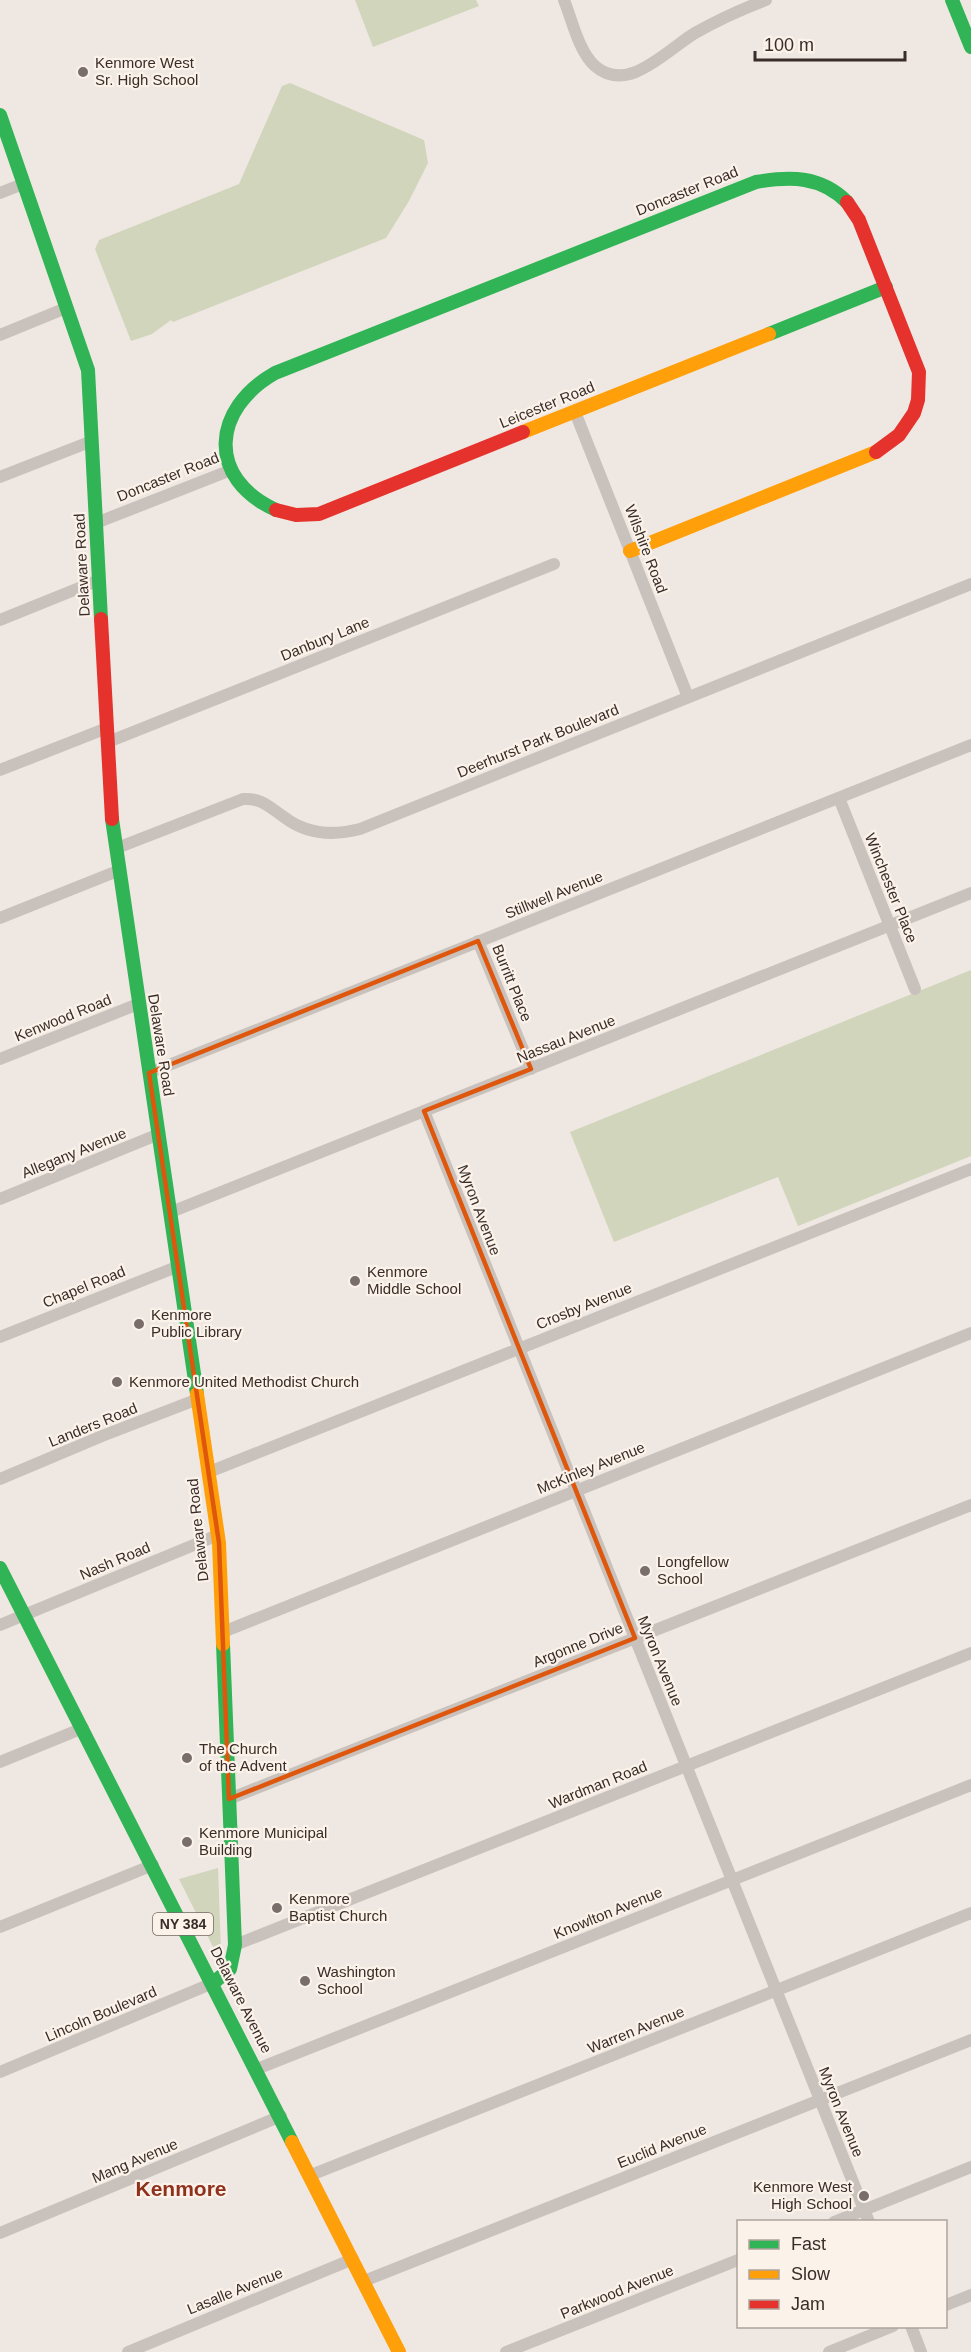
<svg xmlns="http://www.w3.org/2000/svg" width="971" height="2352" viewBox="0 0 971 2352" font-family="Helvetica,sans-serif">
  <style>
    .green { fill: #d1d5bc }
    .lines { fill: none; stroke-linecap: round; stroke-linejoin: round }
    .street { stroke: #c9c1bb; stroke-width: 12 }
    .fast { stroke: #30b455; stroke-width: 14 }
    .slow { stroke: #ff9f0a; stroke-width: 14 }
    .jam { stroke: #e5322d; stroke-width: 14 }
    .marked { fill: none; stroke: #df570d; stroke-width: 4.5; stroke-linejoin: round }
    .poi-dot { fill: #796e6a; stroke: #fbf2ea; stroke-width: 2 }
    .labels { text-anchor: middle; stroke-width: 4.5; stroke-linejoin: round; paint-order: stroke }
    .shield { fill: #fbf2ea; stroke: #746863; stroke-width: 1.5 }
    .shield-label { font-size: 14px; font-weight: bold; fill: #3a2d29 }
    .poi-label { font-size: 15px; fill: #3a2d29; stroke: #fbf2ea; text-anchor: start }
    .street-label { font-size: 15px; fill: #3a2d29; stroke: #fbf2ea }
    .district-label { font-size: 21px; font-weight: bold; fill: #8f311c; stroke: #fbf2ea }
  </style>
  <rect width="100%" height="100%" fill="#efe8e2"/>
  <g class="green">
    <polygon points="355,0 476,0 479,6 373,47"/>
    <polygon points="290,83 424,140 428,163 409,201 386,238 173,322 171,320 152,334 131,341 95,249 99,240 239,184 282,86"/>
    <polygon points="971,970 971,1156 798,1226 778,1177 614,1242 570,1132"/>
    <polygon points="218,1868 221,1950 215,1951 179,1879"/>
  </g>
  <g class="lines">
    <g class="street">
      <path d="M564,0c8,20 15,52 31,66 33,29 73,-17 100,-33 23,-13 47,-24 71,-33"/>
      <polyline points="0,193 23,184"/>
      <polyline points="0,335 66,308"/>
      <polyline points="575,412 688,697"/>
      <polyline points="0,477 92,441"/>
      <polyline points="96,523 231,470"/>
      <polyline points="0,620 99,580"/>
      <polyline points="108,742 554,564"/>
      <polyline points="0,770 107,728"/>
      <polyline points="839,798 915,989"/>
      <path d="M117,848l126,-49c19,-1 26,8 41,18 22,17 49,19 76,12l611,-245"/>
      <polyline points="0,918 120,870"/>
      <polyline points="478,941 531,1069"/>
      <polyline points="0,1059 138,1004"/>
      <polyline points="149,1073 971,745"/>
      <polyline points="424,1111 869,2222"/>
      <polyline points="0,1199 159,1134"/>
      <polyline points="171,1212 971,893"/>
      <polyline points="0,1337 179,1266"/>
      <polyline points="209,1472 971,1169"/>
      <polyline points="0,1479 102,1436 198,1399"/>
      <polyline points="0,1625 218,1535"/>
      <polyline points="223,1632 971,1333"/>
      <polyline points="0,1762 83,1728"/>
      <polyline points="229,1799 971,1505"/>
      <polyline points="0,1927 153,1865"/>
      <polyline points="235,1945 971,1653"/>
      <polyline points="257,2069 971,1785"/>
      <polyline points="0,2072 213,1983"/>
      <polyline points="311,2175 971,1913"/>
      <polyline points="834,2222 971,2167"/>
      <polyline points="0,2233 281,2116"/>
      <polyline points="364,2281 971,2040"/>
      <polyline points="946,2305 971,2295"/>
      <polyline points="911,2326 921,2352"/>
      <polyline points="128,2352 353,2259"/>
      <polyline points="506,2352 738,2260"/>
      <polyline points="829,2352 893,2326"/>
    </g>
    <g class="fast">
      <polyline points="952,0 971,47"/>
      <polyline points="0,115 88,370 101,619"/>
      <polyline points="769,334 886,287"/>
      <path d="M276,510c-70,-32 -64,-101 -1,-137l481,-191c35,-6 65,-6 91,20"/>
      <polyline points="112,819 197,1394"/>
      <polyline points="0,1568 292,2142"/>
      <polyline points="213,1983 230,1969 235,1945 223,1644"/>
    </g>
    <g class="slow">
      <polyline points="523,432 769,334"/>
      <polyline points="630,551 876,452"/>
      <polyline points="197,1394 219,1543 223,1644"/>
      <polyline points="292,2142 399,2352"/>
    </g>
    <g class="jam">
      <polyline points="847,202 859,220 919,372 918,400 914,413 899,435 876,452"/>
      <polyline points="276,510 296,515 319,514 523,432"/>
      <polyline points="101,619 112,819"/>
    </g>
  </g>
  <path class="marked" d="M478,941l53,128 -107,42 211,527 -406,161 -10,-256 -70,-470z"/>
  <g class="poi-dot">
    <circle cx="83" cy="72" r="6"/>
    <circle cx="355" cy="1281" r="6"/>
    <circle cx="139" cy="1324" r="6"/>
    <circle cx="117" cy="1382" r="6"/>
    <circle cx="645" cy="1571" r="6"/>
    <circle cx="187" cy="1758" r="6"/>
    <circle cx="187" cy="1842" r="6"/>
    <circle cx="277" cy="1908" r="6"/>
    <circle cx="305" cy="1981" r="6"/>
    <circle cx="864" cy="2196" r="6"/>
  </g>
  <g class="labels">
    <rect class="shield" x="153" y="1913" width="60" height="22" rx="4.5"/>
    <g class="shield-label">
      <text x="183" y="1929">NY 384</text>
    </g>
    <g class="poi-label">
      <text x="95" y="68">Kenmore West<tspan x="95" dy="17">Sr. High School</tspan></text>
      <text x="367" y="1277">Kenmore<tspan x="367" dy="17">Middle School</tspan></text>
      <text x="151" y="1320">Kenmore<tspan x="151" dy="17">Public Library</tspan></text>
      <text x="129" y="1387">Kenmore United Methodist Church</text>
      <text x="657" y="1567">Longfellow<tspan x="657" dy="17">School</tspan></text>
      <text x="199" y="1754">The Church<tspan x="199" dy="17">of the Advent</tspan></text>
      <text x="199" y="1838">Kenmore Municipal<tspan x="199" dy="17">Building</tspan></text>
      <text x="289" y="1904">Kenmore<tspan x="289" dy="17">Baptist Church</tspan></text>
      <text x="317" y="1977">Washington<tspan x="317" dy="17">School</tspan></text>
      <text x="852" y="2192" text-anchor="end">Kenmore West<tspan x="852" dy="17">High School</tspan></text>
    </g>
    <g class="street-label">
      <text transform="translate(687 191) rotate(-22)" y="5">Doncaster Road</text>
      <text transform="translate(547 405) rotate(-22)" y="5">Leicester Road</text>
      <text transform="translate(168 477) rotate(-22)" y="5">Doncaster Road</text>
      <text transform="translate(646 549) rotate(69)" y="5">Wilshire Road</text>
      <text transform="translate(82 565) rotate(-93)" y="5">Delaware Road</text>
      <text transform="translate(325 639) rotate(-22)" y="5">Danbury Lane</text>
      <text transform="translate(538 741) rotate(-22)" y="5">Deerhurst Park Boulevard</text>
      <text transform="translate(891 888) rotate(68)" y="5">Winchester Place</text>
      <text transform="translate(554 895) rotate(-22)" y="5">Stillwell Avenue</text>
      <text transform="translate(512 983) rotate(68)" y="5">Burritt Place</text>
      <text transform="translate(63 1018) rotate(-22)" y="5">Kenwood Road</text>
      <text transform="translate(566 1039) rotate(-22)" y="5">Nassau Avenue</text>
      <text transform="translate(161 1045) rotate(81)" y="5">Delaware Road</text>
      <text transform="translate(74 1153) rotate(-22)" y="5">Allegany Avenue</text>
      <text transform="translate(479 1210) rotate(69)" y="5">Myron Avenue</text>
      <text transform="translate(84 1287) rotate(-22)" y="5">Chapel Road</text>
      <text transform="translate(584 1306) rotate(-22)" y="5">Crosby Avenue</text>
      <text transform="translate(93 1425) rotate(-22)" y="5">Landers Road</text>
      <text transform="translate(591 1468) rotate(-22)" y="5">McKinley Avenue</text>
      <text transform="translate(198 1530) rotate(-96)" y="5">Delaware Road</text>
      <text transform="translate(115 1561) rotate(-23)" y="5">Nash Road</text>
      <text transform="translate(578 1645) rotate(-22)" y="5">Argonne Drive</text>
      <text transform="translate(660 1661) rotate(68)" y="5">Myron Avenue</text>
      <text transform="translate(598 1785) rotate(-22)" y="5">Wardman Road</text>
      <text transform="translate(608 1913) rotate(-22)" y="5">Knowlton Avenue</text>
      <text transform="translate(241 2000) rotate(63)" y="5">Delaware Avenue</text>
      <text transform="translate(101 2014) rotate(-23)" y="5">Lincoln Boulevard</text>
      <text transform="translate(636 2030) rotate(-22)" y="5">Warren Avenue</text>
      <text transform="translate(841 2112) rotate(68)" y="5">Myron Avenue</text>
      <text transform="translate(662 2146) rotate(-22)" y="5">Euclid Avenue</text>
      <text transform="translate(135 2161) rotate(-23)" y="5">Mang Avenue</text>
      <text transform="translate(235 2291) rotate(-22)" y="5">Lasalle Avenue</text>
      <text transform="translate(617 2292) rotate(-22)" y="5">Parkwood Avenue</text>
    </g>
    <g class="district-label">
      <text x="181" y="2196">Kenmore</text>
    </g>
  </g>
  <rect x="737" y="2220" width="210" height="108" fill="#fbf2ea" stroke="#aea39d" stroke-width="1.5"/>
  <rect x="749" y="2240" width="30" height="9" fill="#30b455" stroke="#aea39d" stroke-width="1.5"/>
  <text x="791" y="2250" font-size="18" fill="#3a2d29">Fast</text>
  <rect x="749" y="2270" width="30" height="9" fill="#ff9f0a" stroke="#aea39d" stroke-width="1.5"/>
  <text x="791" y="2280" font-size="18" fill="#3a2d29">Slow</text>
  <rect x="749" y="2300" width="30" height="9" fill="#e5322d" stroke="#aea39d" stroke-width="1.5"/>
  <text x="791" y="2310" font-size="18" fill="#3a2d29">Jam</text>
  <path d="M755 51v9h150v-9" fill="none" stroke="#3a2d29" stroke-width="3"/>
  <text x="764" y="51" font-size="18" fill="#3a2d29" stroke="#fbf2ea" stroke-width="4.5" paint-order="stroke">100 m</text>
</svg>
